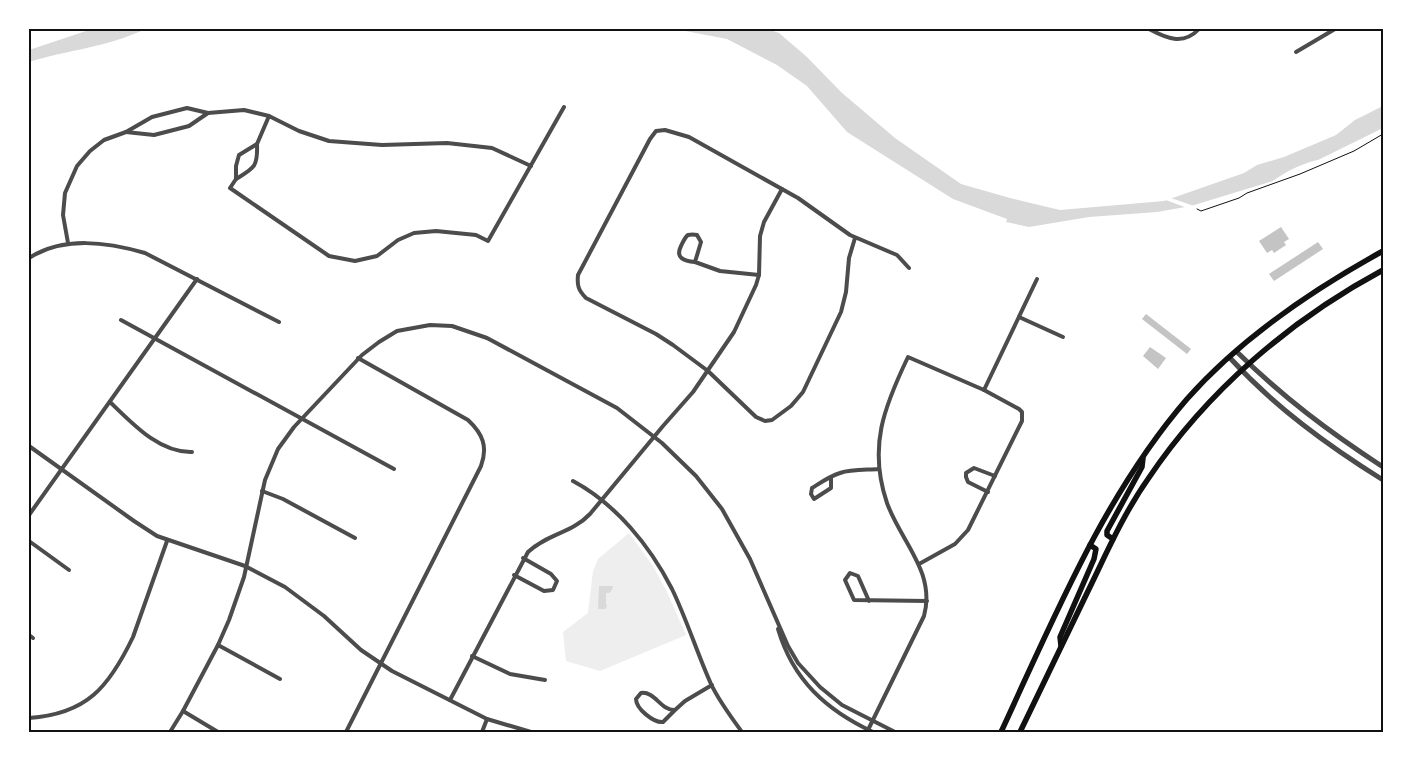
<svg xmlns="http://www.w3.org/2000/svg" width="1412" height="761" viewBox="0 0 1412 761" font-family="'DM Sans',sans-serif">
  <style>
    .green { fill: #eee }
    .water { fill: #d9d9d9 }
    .pier { fill: #fff }
    .building { fill: #c4c4c4 }
    .lines { fill: none; stroke-linecap: round; stroke-linejoin: round }
    .path { stroke: #111; stroke-width: 1 }
    .minor { stroke: #4c4c4c; stroke-width: 4 }
    .tertiary { stroke: #4c4c4c; stroke-width: 5 }
    .secondary { stroke: #111; stroke-width: 5.5 }
    .neatline { fill: none; stroke: #111; stroke-width: 2 }
  </style>
  <rect width="100%" height="100%" fill="#fff"/>
  <polygon class="green" points="629,533 653,566 666,590 686,635 600,671 566,661 563,632 588,613 593,571 598,559"/>
  <g class="water">
    <path d="M92,29h53c-36,18 -78,21 -116,33v-12z"/>
    <path d="M675,29h92l12,4 28,24 34,35 54,46 66,46 49,14 50,12 104,-9 80,-28 13,-8 27,-8 52,-22 19,-15 28,-14v22l-65,32c-13,2 -35,13 -45,21l-82,25 -34,6 -68,5 -60,10 -23,-5 1,-3 -54,-20 -106,-67 -40,-46 -30,-21 -50,-26z"/>
    <polygon points="599,586 613,586 612,590 609,593 606,593 606,605 607,605 606,609 598,609"/>
  </g>
  <polygon class="pier" points="1168,197 1197,207 1190,209 1163,199"/>
  <g class="building">
    <polygon points="1281,227 1289,239 1284,242 1286,245 1274,253 1272,250 1267,253 1259,241"/>
    <polygon points="1318,242 1323,249 1274,281 1269,274"/>
    <polygon points="1146,314 1191,349 1187,354 1142,319"/>
    <polygon points="1150,347 1166,358 1158,369 1143,356"/>
  </g>
  <g class="lines">
    <polyline class="path" points="1197,209 1201,211 1239,198 1247,193 1300,174 1354,151 1383,134"/>
    <g class="minor">
      <path d="M1149,29c17,9 34,17 50,0"/>
      <polyline points="1296,52 1335,29"/>
      <polyline points="126,132 154,135 189,126 208,113"/>
      <path d="M257,144c1,23 -3,24 -21,35v-13l3,-11z"/>
      <polyline points="257,144 269,116"/>
      <polyline points="236,179 230,188 329,256 355,261 377,256 398,240 414,233 436,231 476,235 488,241 564,107"/>
      <path d="M855,238l-6,20 -3,34 -5,20 -38,80 -12,14 -19,14 -7,1 -9,-4 -48,-46 -35,-26 -17,-11 -70,-36c-8,-8 -9,-13 -8,-23l72,-136 6,-8 9,-1 24,7 109,61 52,37 47,20 12,13"/>
      <polyline points="68,243 63,215 65,193 77,166 90,151 104,140 126,132 152,117 187,108 208,113 244,110 269,116 299,131 329,141 382,145 447,143 492,148 531,166"/>
      <path d="M29,258c35,-22 78,-16 116,-5l134,69"/>
      <path d="M695,262c-11,-1 -20,-4 -14,-16 2,-4 4,-9 7,-11 4,-1 5,-1 9,0l4,7 -6,20 25,9 39,4"/>
      <polyline points="1019,317 1063,337"/>
      <polyline points="121,320 394,469"/>
      <polyline points="984,390 1037,279"/>
      <path d="M110,402c22,21 49,51 82,50"/>
      <polyline points="29,446 134,521 157,536 245,566 285,587 324,616 361,650 392,671 487,719 531,732"/>
      <path d="M831,477v11l-17,11 -3,-5 1,-6c8,-5 18,-12 28,-15 11,-4 27,-3 39,-4"/>
      <path d="M573,481c43,23 77,65 99,108 15,31 25,64 39,95 8,17 20,33 31,48"/>
      <polyline points="262,491 283,499 355,538"/>
      <polyline points="988,492 968,482 966,477 966,473 974,468 995,476"/>
      <polyline points="29,515 197,279"/>
      <polyline points="29,541 69,570"/>
      <polyline points="514,575 544,591 553,590 557,581 551,574 523,558"/>
      <polyline points="869,601 858,576 850,573 845,580 854,600 927,601"/>
      <path d="M778,629c15,51 48,81 95,103"/>
      <polyline points="29,635 33,638"/>
      <polyline points="218,645 280,679"/>
      <polyline points="472,656 510,674 545,680"/>
      <path d="M450,700l78,-148c19,-18 44,-19 62,-38l73,-88 30,-34 41,-60 22,-47 3,-10 1,-39 4,-14 18,-33"/>
      <path d="M675,710l-12,12c-9,1 -27,-13 -27,-23l5,-6c14,-2 20,18 34,17l10,-9 27,-16"/>
      <polyline points="183,711 218,732"/>
      <path d="M29,718c58,-4 80,-31 104,-81l34,-96"/>
      <polyline points="170,732 183,711 218,645 229,620 244,577 265,480 278,449 294,427 362,355 379,342 397,331 430,325 452,326 487,338 617,408 662,443 696,476 722,509 750,559 788,646 798,663 820,687 842,705 895,732"/>
      <path d="M346,732l135,-266c7,-19 2,-32 -13,-46l-110,-62"/>
      <polyline points="482,732 487,719"/>
      <path d="M867,732l57,-116c12,-44 -23,-74 -37,-113 -19,-56 -3,-96 21,-146l76,33 35,19 3,3v9l-54,109 -13,14 -36,20"/>
    </g>
    <g class="tertiary">
      <path d="M1237,352c47,46 91,79 146,115"/>
      <path d="M1230,358c45,49 97,87 153,122"/>
    </g>
    <g class="secondary">
      <polyline points="1113,539 1107,535 1107,531 1142,467 1143,458"/>
      <polyline points="1061,646 1060,637 1094,559 1096,549 1090,545"/>
      <path d="M1001,732c53,-114 103,-237 186,-333 53,-60 127,-110 196,-148"/>
      <path d="M1020,732c23,-47 46,-95 69,-143 18,-37 35,-76 59,-110 59,-88 142,-159 235,-209"/>
    </g>
  </g>
  <rect width="1412" height="761" fill="none" stroke="#ffffff" stroke-width="60"/>
  <rect x="30" y="30" width="1352" height="701" class="neatline"/>
</svg>
